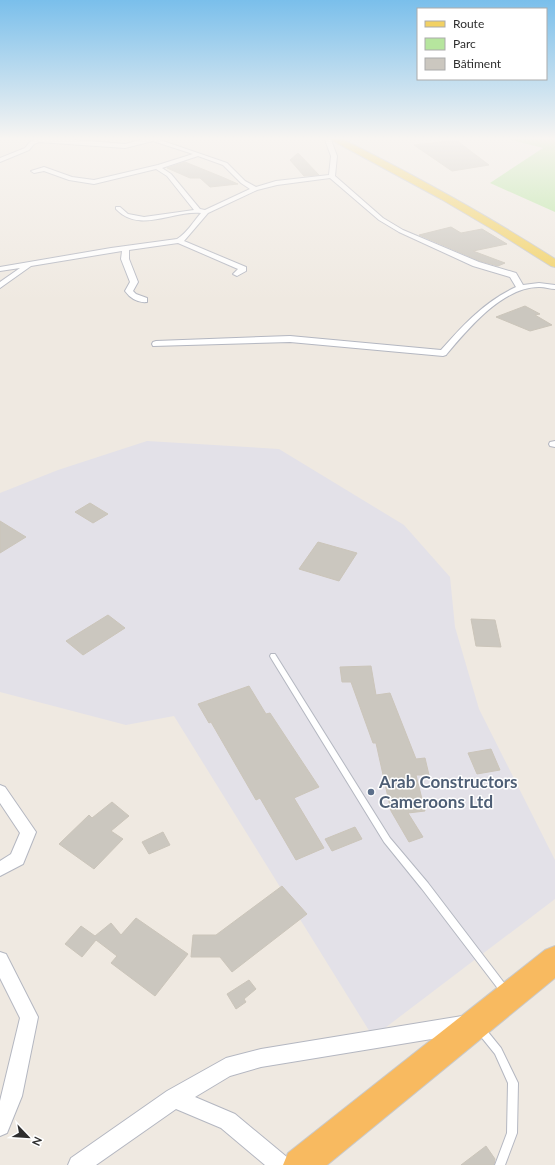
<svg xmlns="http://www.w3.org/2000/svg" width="555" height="1165" viewBox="0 0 555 1165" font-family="Lato,sans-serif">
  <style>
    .industrial { fill: #e3e1e8 }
    .green { fill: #b6e59e }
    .building { fill: #cbc7bf; stroke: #cbc5ba }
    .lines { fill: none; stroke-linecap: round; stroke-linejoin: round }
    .service-casing { stroke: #b4b7c1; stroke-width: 2 }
    .minor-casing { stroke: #b4b7c1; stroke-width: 2 }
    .primary-casing { stroke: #c9c9c9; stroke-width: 2 }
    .trunk-casing { stroke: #c9c9c9; stroke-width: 2 }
    .service { fill: #fff; fill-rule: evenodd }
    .minor { fill: #fff; fill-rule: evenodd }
    .primary { fill: #f2d163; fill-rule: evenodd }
    .trunk { fill: #f8ba60; fill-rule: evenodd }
    .service-dot { fill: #5c6f8a; stroke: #fff; stroke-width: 1.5 }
    .labels { text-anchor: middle; stroke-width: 3; stroke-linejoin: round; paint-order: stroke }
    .near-service-label { font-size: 17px; font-weight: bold; fill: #4e5e75; stroke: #fff; text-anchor: start }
  </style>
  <rect width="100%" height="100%" fill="#efe9e1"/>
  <polygon class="industrial" points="147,441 279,449 404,525 450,577 455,627 479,709 555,860 555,899 373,1037 174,716 126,725 0,692 0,493 58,470"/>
  <polygon class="green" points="500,137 555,137 555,212 490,183 543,148"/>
  <g class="building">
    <polygon points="456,140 489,165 452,171 414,145"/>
    <polygon points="298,153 319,175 304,176 290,160"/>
    <polygon points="185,162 222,177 238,184 210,187 200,178 190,178 167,168"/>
    <polygon points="451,227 461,233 482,229 507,244 473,251 505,263 498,266 480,261 419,235"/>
    <polygon points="525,306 540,314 535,315 552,325 530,331 496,317"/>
    <polygon points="90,503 108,514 93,523 75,512"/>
    <polygon points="0,521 26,537 0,553"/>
    <polygon points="318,542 357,553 339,581 299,569"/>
    <polygon points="108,615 125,628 83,655 66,641"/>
    <polygon points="471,619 495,620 501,647 476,646"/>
    <polygon points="371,666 376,695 390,693 416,759 425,758 429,775 416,775 425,811 408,813 423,837 409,842 391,811 376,743 373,743 351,682 342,682 340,667"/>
    <polygon points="249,686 266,714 270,713 319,787 294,798 324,848 296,860 260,798 256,800 211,722 209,723 198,704"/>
    <polygon points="491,749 500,770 477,774 468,753"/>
    <polygon points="112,802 129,816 111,831 123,839 94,869 59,844 89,815 92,818"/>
    <polygon points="355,827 362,839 332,851 325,839"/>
    <polygon points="163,832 170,845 149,854 142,842"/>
    <polygon points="282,886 307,914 232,972 220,957 191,957 193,935 216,935"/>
    <polygon points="136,918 188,954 155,996 111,963 117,956 96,940 82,957 65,944 81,926 95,936 111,923 121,935"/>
    <polygon points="249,980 256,989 244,999 246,1002 236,1009 227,994"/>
    <polygon points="486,1146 495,1159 494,1165 461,1165"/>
  </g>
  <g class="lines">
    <defs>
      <g id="service">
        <polygon points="271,654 275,654 390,838 428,883 508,988 509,991 508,994 505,995 502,994 422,889 384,842 271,658 270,656"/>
        <polygon points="481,1025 484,1027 501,1048 518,1083 517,1133 505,1165 495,1165 507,1133 508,1083 495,1054 478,1033 476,1030 478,1027"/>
      </g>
      <g id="minor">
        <path d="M40,137l85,7 27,-7h6l-1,2 70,24 18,18 11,6 20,-6 53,-6 2,-19 -7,-19h6l7,19 -2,20 48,42 20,12 76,32 37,11 7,12 16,-2 16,2v4c-5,0 -10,-2 -15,-2 -37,-1 -73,43 -94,68l-3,1 -153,-14 -137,4 -1,-2 1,-2 3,-1 134,-5 151,14c22,-25 44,-49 75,-63l-6,-10 -37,-11 -74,-34 -20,-12 -49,-42 -53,7 -20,5 -49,23 -24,28 62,26v4l-9,5 -4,-2 5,-5 -60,-26 -49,7v9l9,23 -5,9 3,3 11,4v4c-9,1 -17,-4 -22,-11l5,-9 -9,-23 1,-8 -91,15 -31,22v-6l20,-14 -20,3v-4l111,-19 66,-9c10,-6 16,-17 24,-26 -29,-3 -61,21 -85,-4v-2h4l8,7 16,3 50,-7 -27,-34 -11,-7 -62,15 -25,-4 -25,-9 -10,2 -3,-2 13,-4 28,10 22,3 64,-15 35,-11 -40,-13 -28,7 -86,-6 -5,2 -5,6 -29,12v-4l25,-10 5,-6zM198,156l25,9 18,18 9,6 -45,21 -5,-1 -29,-35 -9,-6z"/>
        <polygon points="555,441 555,447 550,446 549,444 550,442"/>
        <polygon points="0,785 5,787 36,832 23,864 0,876 0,861 11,854 20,833 0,803"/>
        <polygon points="0,952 6,954 38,1017 22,1096 7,1133 0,1136 0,1101 20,1018 0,978"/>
        <polygon points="462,1016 469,1018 471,1025 469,1032 462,1034 261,1067 230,1076 195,1097 235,1114 288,1158 291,1165 265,1165 221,1128 176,1109 96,1165 68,1165 71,1158 167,1091 226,1058 261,1049"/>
      </g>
      <path id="primary" d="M326,137h12c74,37 147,77 217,122v8l-4,-1 -54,-34 -56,-33z"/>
      <polygon id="trunk" points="555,946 555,978 327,1165 283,1165 288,1153 545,950"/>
    </defs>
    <use href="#service" class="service-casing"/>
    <use href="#minor" class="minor-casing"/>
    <use href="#primary" class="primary-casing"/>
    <use href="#trunk" class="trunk-casing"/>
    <use href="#service" class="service"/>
    <use href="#minor" class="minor"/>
    <use href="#primary" class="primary"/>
    <use href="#trunk" class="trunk"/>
  </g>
  <linearGradient id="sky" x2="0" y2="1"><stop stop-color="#7abfeb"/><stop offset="0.46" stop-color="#f8f5f2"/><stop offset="1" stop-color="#f8f5f2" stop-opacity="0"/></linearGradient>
  <rect width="555" height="301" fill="url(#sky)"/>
  <circle class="service-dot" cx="371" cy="792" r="4"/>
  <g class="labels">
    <g class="near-service-label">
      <text x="379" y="788">Arab Constructors<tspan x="379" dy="20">Cameroons Ltd</tspan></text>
    </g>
  </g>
  <rect x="417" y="8" width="130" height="72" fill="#ffffff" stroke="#ababab"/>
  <rect x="425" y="21" width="20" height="6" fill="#f2d163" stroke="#ababab"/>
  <text x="453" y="28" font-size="12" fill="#2e2e2e">Route</text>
  <rect x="425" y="38" width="20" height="12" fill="#b6e59e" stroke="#ababab"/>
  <text x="453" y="48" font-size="12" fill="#2e2e2e">Parc</text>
  <rect x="425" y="58" width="20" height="12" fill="#cbc7bf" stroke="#ababab"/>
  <text x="453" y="68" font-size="12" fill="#2e2e2e">Bâtiment</text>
  <g transform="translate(28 1137) rotate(115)" stroke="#ffffff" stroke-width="3" paint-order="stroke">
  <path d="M0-3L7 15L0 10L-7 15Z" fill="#2e2e2e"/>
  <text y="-6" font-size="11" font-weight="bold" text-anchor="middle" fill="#2e2e2e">N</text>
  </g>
</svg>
